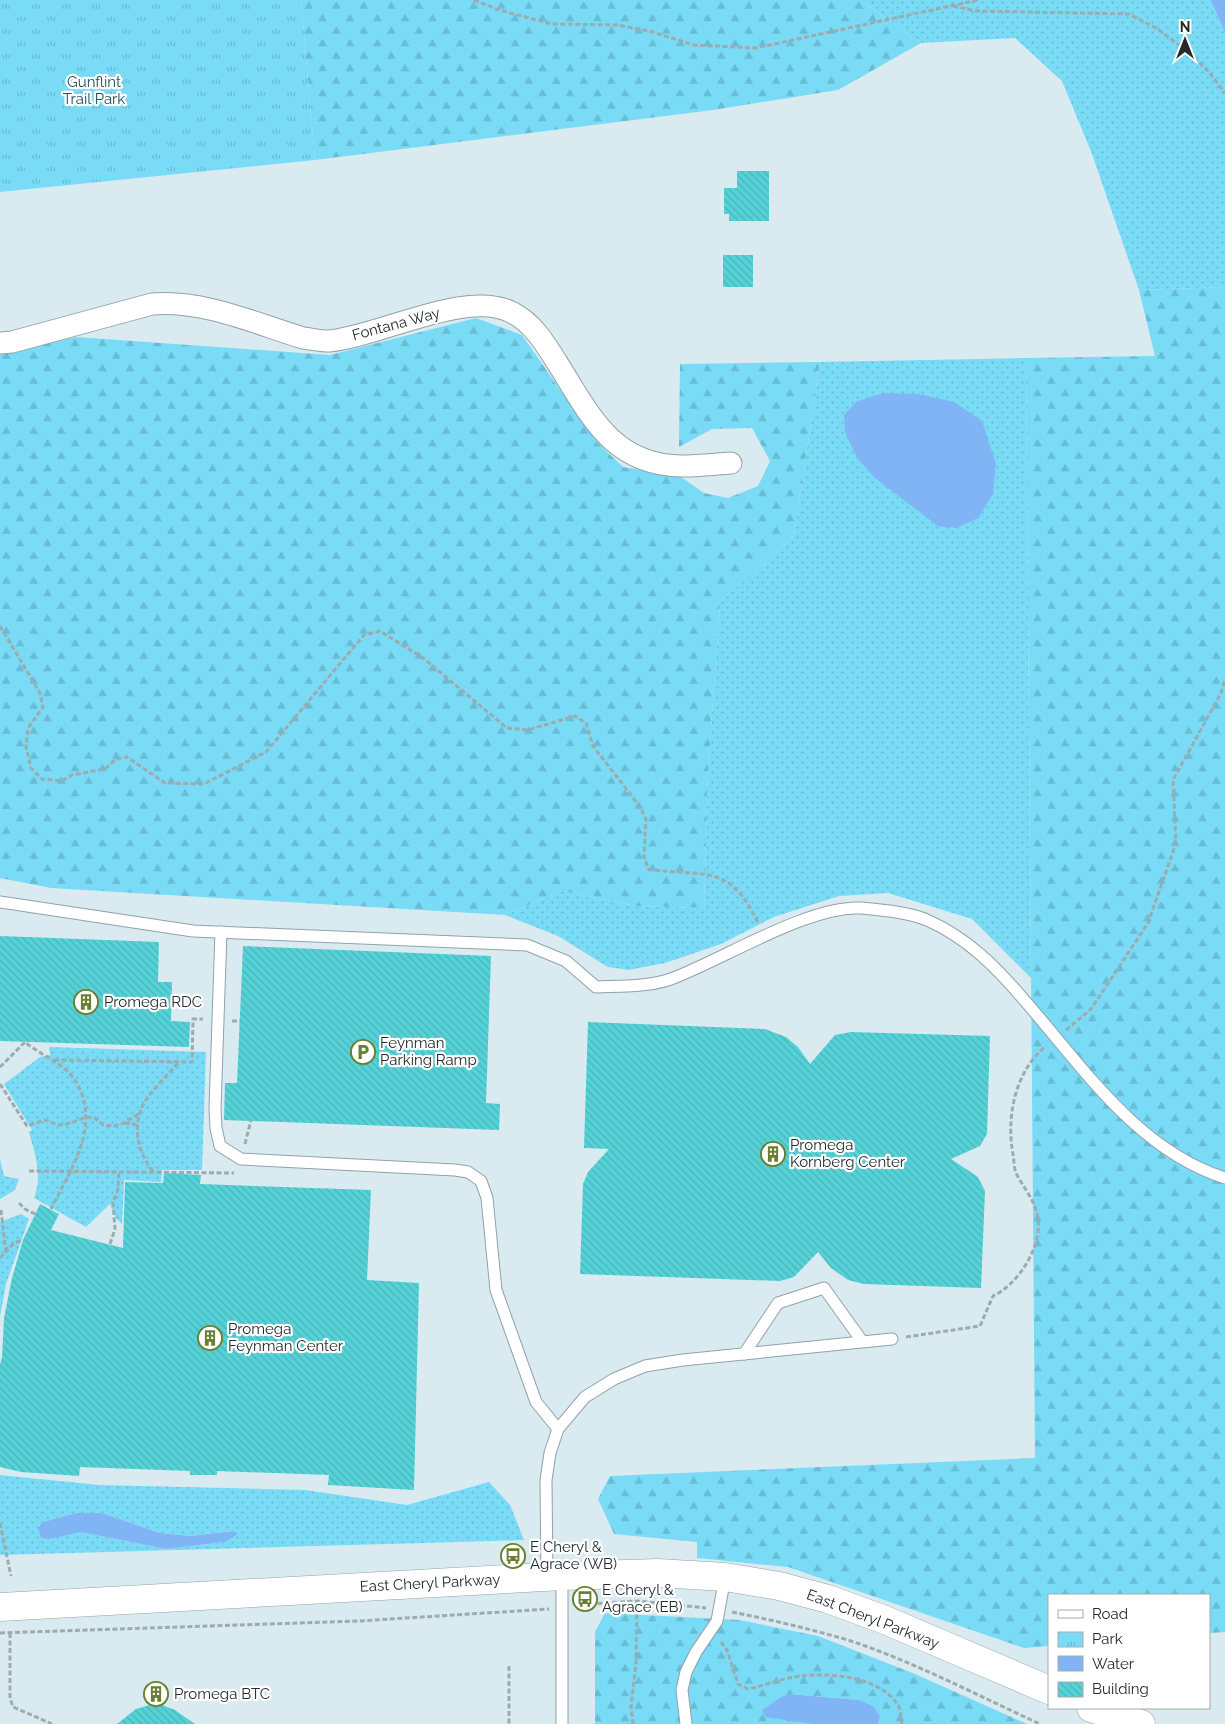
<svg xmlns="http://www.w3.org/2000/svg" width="1225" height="1724" viewBox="0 0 1225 1724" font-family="Raleway,sans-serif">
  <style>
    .grass { fill: url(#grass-dots); fill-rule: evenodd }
    .forest { fill: url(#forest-firs) }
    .park { fill: url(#park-tufts) }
    .water { fill: #80b4f5 }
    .building { fill: url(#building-back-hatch) }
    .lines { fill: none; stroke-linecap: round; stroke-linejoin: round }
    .lane-casing { stroke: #91a2a7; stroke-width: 13 }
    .street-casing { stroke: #91a2a7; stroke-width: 23 }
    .secondary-casing { stroke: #91a2a7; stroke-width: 29 }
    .path { stroke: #9dabaf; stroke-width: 3; stroke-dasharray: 5 2.5; stroke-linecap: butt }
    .lane { stroke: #fff; stroke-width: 11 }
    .street { stroke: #fff; stroke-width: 21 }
    .secondary { stroke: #fff; stroke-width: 28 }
    .labels { text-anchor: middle; stroke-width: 4.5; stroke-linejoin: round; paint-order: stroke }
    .park-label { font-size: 15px; fill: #22525f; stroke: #fff }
    .street-label { font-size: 15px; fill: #242b2d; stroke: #fff }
    .poi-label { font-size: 15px; fill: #242b2d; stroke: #fff; text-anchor: start }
  </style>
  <defs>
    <pattern id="grass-dots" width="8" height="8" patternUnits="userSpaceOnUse" patternTransform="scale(1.25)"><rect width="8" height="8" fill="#79dbf6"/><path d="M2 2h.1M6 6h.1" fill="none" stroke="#68bcd3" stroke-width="1.8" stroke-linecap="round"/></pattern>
    <pattern id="forest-firs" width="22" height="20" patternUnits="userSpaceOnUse" patternTransform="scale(1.25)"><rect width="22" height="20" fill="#79dbf6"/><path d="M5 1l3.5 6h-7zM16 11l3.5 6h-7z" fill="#68bcd3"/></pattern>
    <pattern id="park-tufts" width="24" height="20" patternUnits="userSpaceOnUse" patternTransform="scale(1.25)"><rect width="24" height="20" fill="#79dbf6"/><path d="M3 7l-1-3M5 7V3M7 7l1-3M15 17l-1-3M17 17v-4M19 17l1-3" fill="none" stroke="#68bcd3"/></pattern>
    <pattern id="building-back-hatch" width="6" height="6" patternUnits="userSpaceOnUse" patternTransform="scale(1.25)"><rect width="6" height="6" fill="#55d2d7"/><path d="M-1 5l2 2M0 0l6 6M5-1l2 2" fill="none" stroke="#4ab4b9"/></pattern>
  </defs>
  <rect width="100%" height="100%" fill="#d9ebf0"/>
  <g class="grass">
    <polygon points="860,0 1225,0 1225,287 1139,290 1092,154 1062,81 1015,38 921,43"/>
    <polygon points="1026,358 1031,978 972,919 888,893 839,896 774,917 721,944 665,963 629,970 608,967 558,936 505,915 562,891 636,906 704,908 708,771 720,602 794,536 820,362"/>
    <path d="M49,1047l157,5 -4,118h-40l-1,12 -37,-2 -2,44 -6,-6 -6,-14 -24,23 -52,-29c9,-23 1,-43 -5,-66l3,-2 -28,-46 36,-27 10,-2z"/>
    <polygon points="0,1159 4,1176 19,1179 15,1190 0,1199"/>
    <polygon points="21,1214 29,1219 6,1284 0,1317 0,1222"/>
    <path d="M0,1475l99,10 206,5 102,15 82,-23 21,23 14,35 -524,15zM76,1513h26l58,20 30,3 43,-5 -8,11 -59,7 -86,-17 -37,-10z"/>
  </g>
  <g class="forest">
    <polygon points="301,0 860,0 921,43 838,90 713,110 315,160"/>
    <polygon points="1225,287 1225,1632 1209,1633 1209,1595 1049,1595 1049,1646 1024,1648 788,1567 697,1558 697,1542 614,1534 598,1499 610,1476 1035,1458 1026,358 1155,356 1139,290"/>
    <polygon points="476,318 522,335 596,441 623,467 678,475 704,493 728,498 758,486 770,461 752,428 712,429 679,447 680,364 820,362 794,536 720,602 708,771 704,908 636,906 562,891 505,915 51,888 0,878 0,354 76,337 330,355"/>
    <polygon points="605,1613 739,1620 818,1636 915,1674 1027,1724 878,1724 880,1717 859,1700 790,1694 773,1717 813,1724 595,1724 595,1632"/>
  </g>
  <polygon class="park" points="0,0 301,0 315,160 0,192"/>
  <g class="water">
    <polygon points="1211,0 1225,0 1225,32"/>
    <polygon points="883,393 919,394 954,402 982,421 996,464 993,494 978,518 956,528 938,526 875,478 857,458 845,432 844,415 856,402"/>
    <polygon points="76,1513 102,1513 160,1533 190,1536 233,1531 238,1534 225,1542 166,1549 80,1532 49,1539 41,1538 38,1528 43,1522"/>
    <polygon points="790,1694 859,1700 874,1707 880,1717 878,1724 813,1724 765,1717 762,1710 781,1697"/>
  </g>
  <g class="building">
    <polygon points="737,171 769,171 769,221 729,221 729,214 724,214 724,188 737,188"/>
    <rect x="723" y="255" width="30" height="32"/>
    <polygon points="0,936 159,942 158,982 172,982 171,1021 190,1022 189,1047 0,1041"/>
    <polygon points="243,946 491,956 486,1103 500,1104 499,1130 224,1120 225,1083 237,1083"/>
    <polygon points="588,1022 765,1029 786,1037 798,1047 810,1064 835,1035 851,1032 990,1036 987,1134 980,1146 951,1159 978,1177 985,1191 981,1288 864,1284 848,1280 831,1268 818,1252 794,1277 780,1281 580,1274 583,1184 588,1172 609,1149 584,1148"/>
    <polygon points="164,1173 201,1175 200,1184 371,1190 367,1280 419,1283 414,1490 328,1485 329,1475 217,1471 217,1475 190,1475 190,1471 80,1467 79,1476 21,1472 0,1467 0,1364 2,1358 4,1318 12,1278 23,1240 40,1204 59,1214 51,1230 123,1248 125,1182 163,1183"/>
    <polygon points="157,1703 175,1710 195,1724 117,1724 136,1709"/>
  </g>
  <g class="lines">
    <defs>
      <g id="lane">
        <path d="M0,902l193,29 334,14 39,16 30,26c24,-1 52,0 75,-8 51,-19 138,-74 190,-71 20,2 47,4 66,12 41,18 70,48 98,81 58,66 112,149 200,177"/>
        <polyline points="221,932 215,1108 216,1128 220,1146 241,1159 455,1170 468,1172 481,1181 487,1198 496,1290 536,1402 558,1429"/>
        <polyline points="744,1354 778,1303 824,1288 862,1341"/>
        <polyline points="547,1577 546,1480 550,1453 558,1429 585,1397 614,1379 645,1366 683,1360 892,1339"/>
        <polyline points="562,1724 562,1576"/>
        <polyline points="686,1724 682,1690 686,1672 696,1652 717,1621 725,1577"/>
      </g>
      <path id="street" d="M0,343l12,-1 140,-38c52,-4 102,19 151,34 9,1 18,3 26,3 52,-5 139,-53 184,-28 21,11 33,32 45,51 32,51 54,101 124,102 16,0 33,-2 49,-3"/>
      <g id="secondary">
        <polyline points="0,1607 562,1576 658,1573 725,1577 779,1586 828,1599 885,1620 1049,1690"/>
        <polyline points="1091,1708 1141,1724"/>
      </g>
    </defs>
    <use href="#lane" class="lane-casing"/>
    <use href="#street" class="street-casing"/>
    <use href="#secondary" class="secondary-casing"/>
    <g class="path">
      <polyline points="474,0 499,10 552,24 617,25 649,31 694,45 756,48 978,0"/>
      <polyline points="953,6 976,11 1129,14 1156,28 1185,49 1208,71 1225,93"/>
      <path d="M0,626l40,67 3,14 -15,21 -2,19 5,21 11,11 20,2 10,-6 33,-6 11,-10 11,-2 38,26 39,1 62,-32 98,-117 16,-4 43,27 84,70 21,2 47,-14 11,7 7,23 48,62 5,12 -2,36 4,13c56,9 81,-8 110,54"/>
      <polyline points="232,1021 240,1021"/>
      <polyline points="1066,1030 1091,1009 1148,923 1176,843 1173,780 1221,693 1225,679"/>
      <polyline points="54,1060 192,1062 193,1019 203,1019"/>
      <path d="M0,1067l25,-25c14,12 34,19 46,33 35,44 0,94 -20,134"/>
      <polyline points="0,1084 27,1126 45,1120 58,1125 67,1124 87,1117 95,1118 103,1125 114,1126 124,1123 140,1113"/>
      <polyline points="125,1123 137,1125"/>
      <polyline points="245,1144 251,1120"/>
      <polyline points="29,1171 234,1173"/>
      <path d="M153,1171c-14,-16 -20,-41 -12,-62 6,-15 27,-34 37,-46"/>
      <polyline points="19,1203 25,1209 35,1214"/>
      <polyline points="1,1210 6,1252"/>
      <polyline points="110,1244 115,1229 113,1203 118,1189 119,1171"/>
      <polyline points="0,1258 14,1243 23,1240"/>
      <path d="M906,1337l74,-11 13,-30c26,-12 52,-53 44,-82 -3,-15 -14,-27 -21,-41 -2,-5 -2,-13 -3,-19 -7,-37 2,-83 33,-108"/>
      <polyline points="0,1523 11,1576"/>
      <polyline points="575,1605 637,1601 706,1608"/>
      <path d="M732,1612c40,8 79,17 119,29 63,21 128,55 189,83"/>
      <polyline points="0,1633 359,1621 549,1609"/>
      <polyline points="10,1633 10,1698 13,1707 52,1724"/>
      <path d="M721,1642l6,8 11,34 10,5c18,-4 36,-11 53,-13 31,-3 78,0 97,29 3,5 3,13 4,19"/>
      <polyline points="509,1666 509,1724"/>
      <polyline points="633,1724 631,1707 636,1663 637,1601"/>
    </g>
    <use href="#lane" class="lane"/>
    <use href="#street" class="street"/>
    <use href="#secondary" class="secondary"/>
  </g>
  <defs>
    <symbol id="building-ring" viewBox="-11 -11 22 22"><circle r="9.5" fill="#fff" stroke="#687f31" stroke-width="1.5"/><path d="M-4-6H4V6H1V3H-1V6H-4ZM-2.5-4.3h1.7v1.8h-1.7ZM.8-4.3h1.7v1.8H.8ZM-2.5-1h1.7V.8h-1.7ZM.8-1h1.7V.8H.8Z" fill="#687f31"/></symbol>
    <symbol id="parking-ring" viewBox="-11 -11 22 22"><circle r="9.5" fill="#fff" stroke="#687f31" stroke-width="1.5"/><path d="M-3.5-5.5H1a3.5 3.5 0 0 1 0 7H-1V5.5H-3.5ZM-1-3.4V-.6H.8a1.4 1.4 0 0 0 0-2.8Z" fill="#687f31"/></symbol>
    <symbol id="bus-ring" viewBox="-11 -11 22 22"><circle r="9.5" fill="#fff" stroke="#687f31" stroke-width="1.5"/><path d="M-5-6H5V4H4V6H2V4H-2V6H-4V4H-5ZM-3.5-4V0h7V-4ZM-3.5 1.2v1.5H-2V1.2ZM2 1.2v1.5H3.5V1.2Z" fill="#687f31"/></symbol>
  </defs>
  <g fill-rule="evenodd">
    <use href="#building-ring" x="72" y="988" width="28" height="28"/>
    <use href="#parking-ring" x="349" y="1038" width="28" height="28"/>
    <use href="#building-ring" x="759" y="1140" width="28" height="28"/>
    <use href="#building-ring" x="196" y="1324" width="28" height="28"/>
    <use href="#bus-ring" x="499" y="1542" width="28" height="28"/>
    <use href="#bus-ring" x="571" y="1585" width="28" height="28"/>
    <use href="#building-ring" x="142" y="1680" width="28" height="28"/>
  </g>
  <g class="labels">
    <g class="park-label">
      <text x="94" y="87">Gunflint<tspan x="94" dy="17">Trail Park</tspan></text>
    </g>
    <g class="street-label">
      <text transform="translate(396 324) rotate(-15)" y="5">Fontana Way</text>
      <text transform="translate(430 1583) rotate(-3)" y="5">East Cheryl Parkway</text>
      <text transform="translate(873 1619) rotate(21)" y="5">East Cheryl Parkway</text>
    </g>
    <g class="poi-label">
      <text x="104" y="1007">Promega RDC</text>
      <text x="380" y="1048">Feynman<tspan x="380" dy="17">Parking Ramp</tspan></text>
      <text x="790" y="1150">Promega<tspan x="790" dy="17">Kornberg Center</tspan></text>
      <text x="228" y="1334">Promega<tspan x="228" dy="17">Feynman Center</tspan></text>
      <text x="530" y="1552">E Cheryl &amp;<tspan x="530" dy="17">Agrace (WB)</tspan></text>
      <text x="602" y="1595">E Cheryl &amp;<tspan x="602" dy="17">Agrace (EB)</tspan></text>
      <text x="174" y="1699">Promega BTC</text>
    </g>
  </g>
  <rect x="1048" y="1594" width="162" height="115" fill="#ffffff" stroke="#a7aaab"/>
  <rect x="1058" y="1610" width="25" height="8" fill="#ffffff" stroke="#a7aaab"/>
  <text x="1092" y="1619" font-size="15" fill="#242b2d">Road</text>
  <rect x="1058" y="1632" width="25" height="15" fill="url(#park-tufts)" stroke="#a7aaab"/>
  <text x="1092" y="1644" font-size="15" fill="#242b2d">Park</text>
  <rect x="1058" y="1656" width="25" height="15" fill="#80b4f5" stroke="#a7aaab"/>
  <text x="1092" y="1669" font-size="15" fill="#242b2d">Water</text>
  <rect x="1058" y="1682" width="25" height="15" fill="url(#building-back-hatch)" stroke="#a7aaab"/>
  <text x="1092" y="1694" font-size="15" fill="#242b2d">Building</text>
  <g transform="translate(1185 40)" stroke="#ffffff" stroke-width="4" paint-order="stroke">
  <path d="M0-4L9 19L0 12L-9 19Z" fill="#242b2d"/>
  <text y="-8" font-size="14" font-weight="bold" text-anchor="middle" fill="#242b2d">N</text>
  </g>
</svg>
